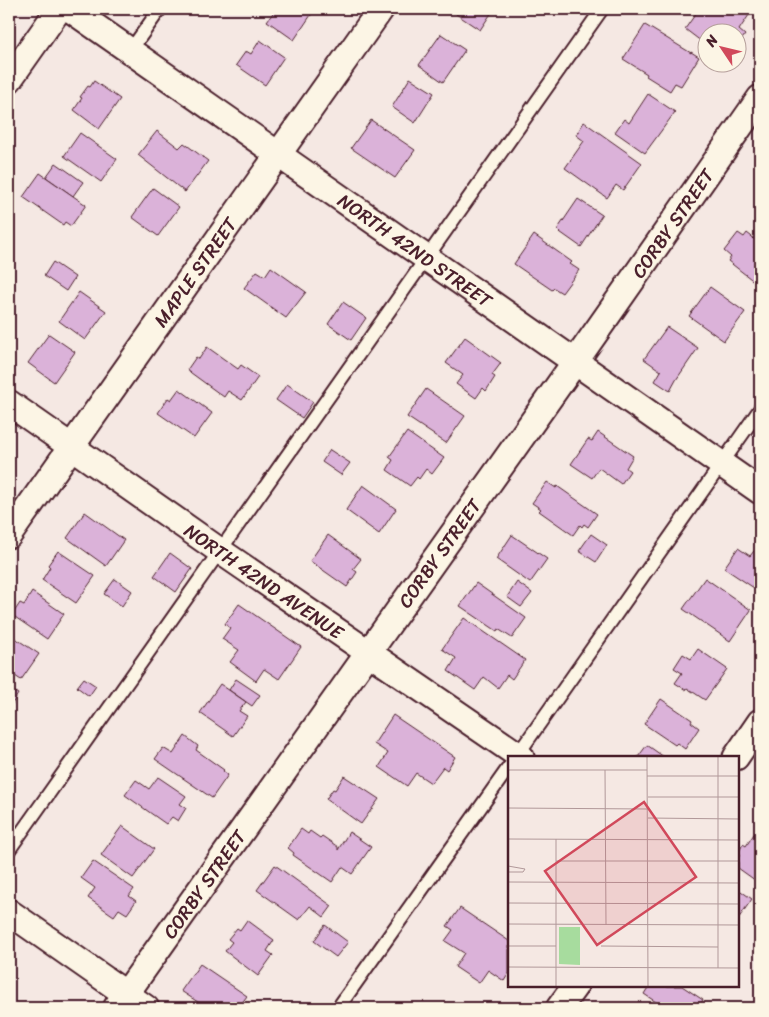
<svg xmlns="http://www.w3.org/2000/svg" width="769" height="1017" viewBox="0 0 769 1017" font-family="Sriracha,sans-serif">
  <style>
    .building { fill: #dbb2d9; stroke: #4a1f2b }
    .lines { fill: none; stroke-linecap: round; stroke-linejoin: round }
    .lane-casing { stroke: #4a1f2b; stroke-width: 16 }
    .street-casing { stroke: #4a1f2b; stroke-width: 29 }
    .lane { stroke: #fcf5e5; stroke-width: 12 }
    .street { stroke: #fcf5e5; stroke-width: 25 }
    .labels { text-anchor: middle; stroke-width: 4; stroke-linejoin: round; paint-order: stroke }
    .street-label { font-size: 19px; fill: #4a1f2b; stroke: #fcf5e5 }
    .inset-road { fill: none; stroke: #b19899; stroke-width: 1 }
    .view { fill: #d1495b; fill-opacity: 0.15; stroke: #d1495b; stroke-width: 2.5 }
    .inset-edge { fill: none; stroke: #4a1f2b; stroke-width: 2.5 }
  </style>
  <rect width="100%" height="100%" fill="#f5e8e3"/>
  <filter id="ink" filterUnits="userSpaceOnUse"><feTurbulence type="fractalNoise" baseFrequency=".02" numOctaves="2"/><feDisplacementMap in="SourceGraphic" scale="10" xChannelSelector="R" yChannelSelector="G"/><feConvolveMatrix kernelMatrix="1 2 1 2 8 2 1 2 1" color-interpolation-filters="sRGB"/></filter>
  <g filter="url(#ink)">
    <g class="building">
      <polygon points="276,9 315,9 294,40 267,21"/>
      <polygon points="460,9 494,9 480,30 456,14"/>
      <polygon points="699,9 741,9 749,15 739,30 745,35 736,47 736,32 706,32 706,45 685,29"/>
      <polygon points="645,25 691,53 691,52 699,57 681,86 675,83 670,91 646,76 647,74 623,59"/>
      <polygon points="441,34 465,50 443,82 419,65"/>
      <polygon points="260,40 284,57 265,85 236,65 246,51 251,54"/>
      <polygon points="410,78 434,93 415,123 392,107"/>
      <polygon points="94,81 120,99 99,129 74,110 82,98 80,97 88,86 90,87"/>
      <polygon points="648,94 675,112 645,153 615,132 624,119 629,123"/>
      <polygon points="371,120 415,150 395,178 351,148"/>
      <polygon points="584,122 642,163 623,190 616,185 607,198 565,168 584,141 576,135"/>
      <polygon points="157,131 179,148 184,143 208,161 185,192 138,155"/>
      <polygon points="80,133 117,159 101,182 64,156"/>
      <polygon points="56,163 83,182 73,196 46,177"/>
      <polygon points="40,173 86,205 71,226 65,222 63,225 23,197"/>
      <polygon points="153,188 179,207 158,236 132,217"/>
      <polygon points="578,199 602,215 581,247 557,230"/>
      <polygon points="738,233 744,237 747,233 760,243 760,286 728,261 731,257 724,251"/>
      <polygon points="534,235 572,262 570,264 579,270 562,293 554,288 552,290 514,264"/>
      <polygon points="53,262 75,277 66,291 44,276"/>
      <polygon points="271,267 306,292 286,318 244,288 257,271 265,276"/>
      <polygon points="710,287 745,312 724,341 689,316"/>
      <polygon points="79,292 106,311 85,340 59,321"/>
      <polygon points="343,302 366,318 351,340 328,324"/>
      <polygon points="667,327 698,348 676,380 670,391 655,381 661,371 644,359"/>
      <polygon points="49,334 75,352 54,382 28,363"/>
      <polygon points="465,337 501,363 492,375 495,377 486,391 483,388 476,398 456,384 463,375 446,363"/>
      <polygon points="207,347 238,369 241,365 258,377 242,400 228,391 224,397 187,370 196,357 199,359"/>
      <polygon points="287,384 313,402 302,418 276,400"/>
      <polygon points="179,389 212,413 194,438 158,413 168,398 171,400"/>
      <polygon points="426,389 465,416 446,443 407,417"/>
      <polygon points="407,432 444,458 432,474 426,469 419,479 417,477 410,486 387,470 393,460 389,457"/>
      <polygon points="598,432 633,456 626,468 630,471 621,484 599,468 592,478 571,464 588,439 592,441"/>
      <polygon points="330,450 350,463 341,475 322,462"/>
      <polygon points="547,482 556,488 557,486 597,514 588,527 584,524 582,527 580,525 573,535 539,511 541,509 532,503"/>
      <polygon points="363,485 396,509 379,534 346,510"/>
      <polygon points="85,512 124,540 106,566 67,538"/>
      <polygon points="591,534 607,545 596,562 579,551"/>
      <polygon points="328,535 361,559 353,569 357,572 347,587 310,561"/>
      <polygon points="512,535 547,559 530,583 496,559"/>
      <polygon points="738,548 750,556 754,551 760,555 760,592 724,568"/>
      <polygon points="58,551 95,576 76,603 42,580 50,567 48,565"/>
      <polygon points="170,553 192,569 176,592 154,576"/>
      <polygon points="705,578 751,610 730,641 683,609"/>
      <polygon points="115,579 132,591 122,606 104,594"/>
      <polygon points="517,582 532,593 521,607 507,597"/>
      <polygon points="476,583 526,618 512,638 498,629 497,631 460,606"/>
      <polygon points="32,592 64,614 47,639 12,615 20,603 24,605"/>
      <polygon points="239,604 301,647 279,679 264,669 256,681 230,662 239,650 222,639 230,628 225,624"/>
      <polygon points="464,618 525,660 512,679 507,675 498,688 484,677 475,690 448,671 456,658 442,649"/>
      <polygon points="9,634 39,654 21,680 9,672"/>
      <polygon points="698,649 727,669 705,700 687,688 686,690 675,683 682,673 674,668 683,654 691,659"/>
      <polygon points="84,678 96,686 89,696 77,687"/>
      <polygon points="236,679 260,695 252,706 229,690"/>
      <polygon points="220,684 246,702 239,711 247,716 233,736 200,713"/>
      <polygon points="9,688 18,694 9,709"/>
      <polygon points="661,699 692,720 691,722 699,728 685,749 677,743 675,745 644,724"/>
      <polygon points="393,715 455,757 447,770 443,767 431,783 416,773 407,786 379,767 388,753 374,744"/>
      <polygon points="185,736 198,746 196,750 224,770 223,771 228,775 212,798 155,759 163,748 173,754"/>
      <polygon points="647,745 664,757 638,757"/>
      <polygon points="344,776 379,799 361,824 326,799 333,789 335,790"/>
      <polygon points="158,777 186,796 180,804 186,808 178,821 172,817 166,824 125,795 136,780 149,789"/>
      <polygon points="122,826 154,849 133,878 101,855"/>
      <polygon points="301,829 308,834 310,831 320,838 322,836 338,847 338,850 349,832 371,847 352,874 342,867 332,882 293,855 294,853 288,848"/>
      <polygon points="754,834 760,838 759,883 738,868 738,858 740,854 738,853 743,844 746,846"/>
      <polygon points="93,861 134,889 129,896 136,901 127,914 119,909 114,916 88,898 95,888 81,878"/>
      <polygon points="275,865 332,906 324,917 310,906 299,920 257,890"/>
      <polygon points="738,889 752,899 738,919"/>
      <polygon points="460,908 509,941 509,973 504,981 488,970 479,983 455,967 464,953 445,941 453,930 447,926"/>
      <polygon points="247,920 274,940 267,951 273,955 258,976 225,951 232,942 228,939 237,928 240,930"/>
      <polygon points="325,925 348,942 336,957 314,941"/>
      <polygon points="200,964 247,996 238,1008 207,1008 181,991"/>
      <polygon points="649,986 682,986 703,1000 698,1008 665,1008 644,994"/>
    </g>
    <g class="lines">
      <defs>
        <g id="lane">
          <polyline points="130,51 160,9"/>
          <polyline points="516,757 760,409"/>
          <polyline points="9,850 602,9"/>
          <polyline points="338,1008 509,767"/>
        </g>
        <g id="street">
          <path id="s1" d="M70,9l690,482"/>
          <polyline points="9,80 59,9"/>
          <path id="s2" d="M9,403l211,148 301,206"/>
          <path id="s3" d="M9,535l372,-526"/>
          <polyline points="736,757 760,722"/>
          <polyline points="9,912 146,1008"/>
          <path id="s4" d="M116,1008l459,-646 185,-264"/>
          <polyline points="559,1008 575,986"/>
        </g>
      </defs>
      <use href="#lane" class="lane-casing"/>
      <use href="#street" class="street-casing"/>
      <use href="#lane" class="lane"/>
      <use href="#street" class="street"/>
    </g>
  </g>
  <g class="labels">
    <g class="street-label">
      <text dy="7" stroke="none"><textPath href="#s4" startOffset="962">CORBY STREET</textPath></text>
      <text dy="7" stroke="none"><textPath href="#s1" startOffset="421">NORTH 42ND STREET</textPath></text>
      <text dy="7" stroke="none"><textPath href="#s3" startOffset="322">MAPLE STREET</textPath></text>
      <text dy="7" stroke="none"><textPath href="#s4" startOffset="558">CORBY STREET</textPath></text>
      <text dy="7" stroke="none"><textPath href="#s2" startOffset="311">NORTH 42ND AVENUE</textPath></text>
      <text dy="7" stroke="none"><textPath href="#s4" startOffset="152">CORBY STREET</textPath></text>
    </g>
  </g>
  <g transform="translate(508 756)">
    <rect width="231" height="231" fill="#f5e8e3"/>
    <path d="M51,171h21v38l-21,-1z" fill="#a7dc9e"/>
    <path class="inset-road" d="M139,0l1,231M0,14h139M97,14l1,155M139,20h93M140,41h92M0,52l140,1M140,62l92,1M0,83l232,1M48,83v148M48,105h184M0,110l17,3 -2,3h-15M0,126l232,1M0,147l232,1M0,168l232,1M0,190h48M93,190l117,1M0,211l232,1M210,212v-212"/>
    <path class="view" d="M136,46l52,75 -99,68 -52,-74z"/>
    <rect width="231" height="231" class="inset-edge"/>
  </g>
  <rect width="769" height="1017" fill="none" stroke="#fcf5e5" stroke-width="30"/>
  <rect x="15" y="15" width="739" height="987" fill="none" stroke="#4a1f2b" stroke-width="2" filter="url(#ink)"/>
  <g transform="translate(722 48) rotate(305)"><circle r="24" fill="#fcf5e5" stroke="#b59f9b"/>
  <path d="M0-4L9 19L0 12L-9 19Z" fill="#d1495b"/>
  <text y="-8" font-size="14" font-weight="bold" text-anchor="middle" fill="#4a1f2b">N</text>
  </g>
</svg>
